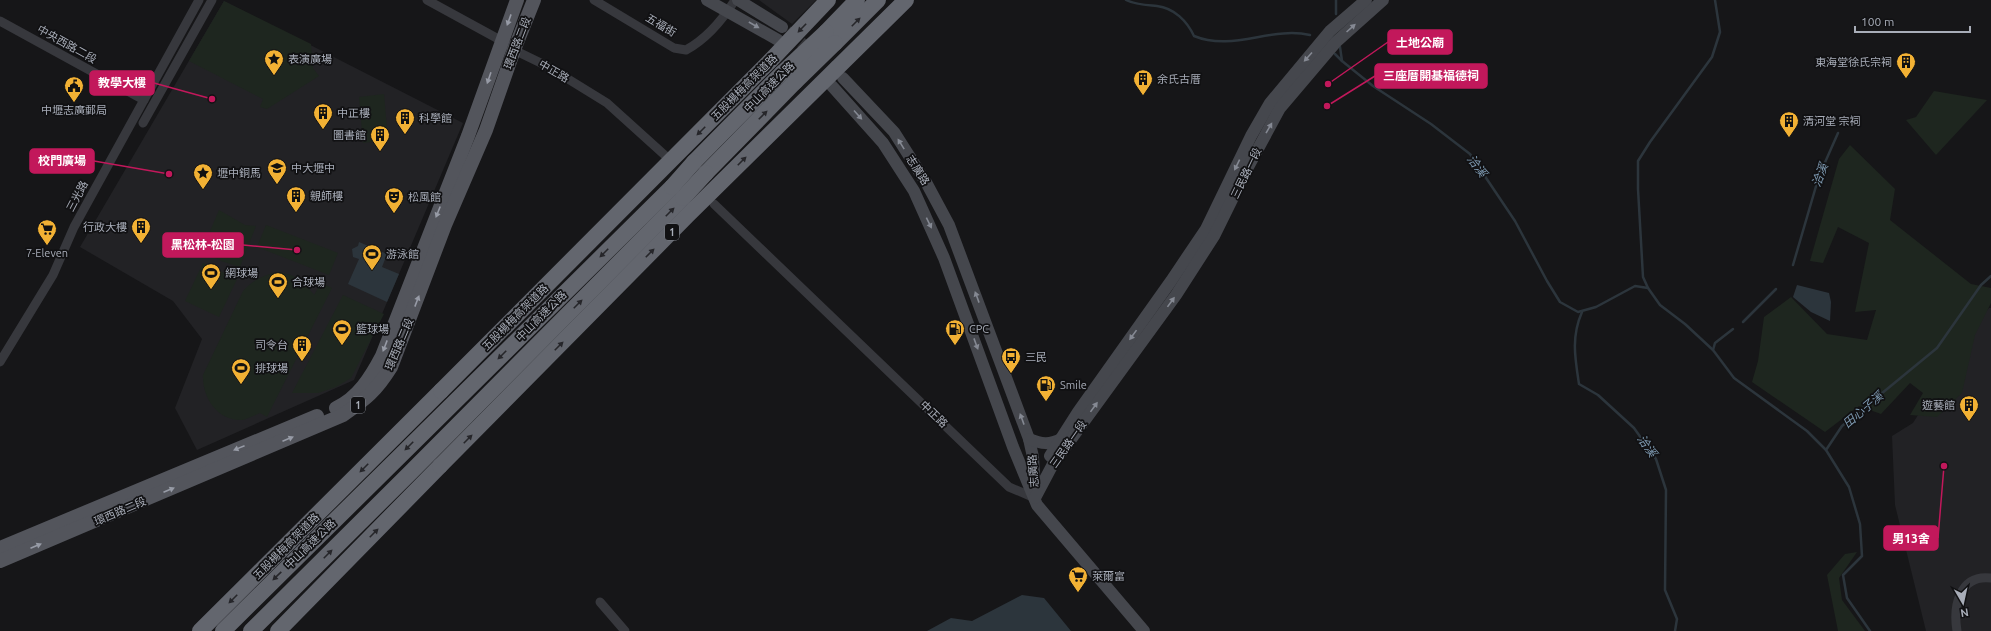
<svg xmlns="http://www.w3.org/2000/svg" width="1991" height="631" viewBox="0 0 1991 631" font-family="Ubuntu,'Noto Sans TC',sans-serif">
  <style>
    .built { fill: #222225 }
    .green { fill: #1e261f }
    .water { fill: #2c353c }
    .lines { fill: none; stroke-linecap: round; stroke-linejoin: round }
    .stream { stroke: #2c353c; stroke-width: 2.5 }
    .secondary-tunnel { stroke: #333438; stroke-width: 12; stroke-dasharray: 12 6; stroke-linecap: butt }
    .street { stroke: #37383d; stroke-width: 9 }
    .secondary { stroke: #45474d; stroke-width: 12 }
    .primary { stroke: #53555c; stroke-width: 14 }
    .highway { stroke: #63666e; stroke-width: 16 }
    .highway-bridge { stroke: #63666e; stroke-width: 16 }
    .oneway { fill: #979ba6 }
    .oneway2 { fill: #26262a }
    .oneway3 { fill: #858993 }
    .labels { text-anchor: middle; stroke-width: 3.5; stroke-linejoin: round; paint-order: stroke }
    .shield { fill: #111113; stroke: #7b7e86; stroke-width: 1 }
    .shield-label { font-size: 10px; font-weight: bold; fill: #a8adb8 }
    .street-label { font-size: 11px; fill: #a8adb8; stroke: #111113 }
    .poi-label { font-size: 11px; fill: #a8adb8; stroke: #111113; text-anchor: start }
    .water-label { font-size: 12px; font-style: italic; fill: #7f9bb3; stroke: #111113 }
    .leader { fill: none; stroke: #c2185b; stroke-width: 1.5 }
    .callout-dot { fill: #c2185b; stroke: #111113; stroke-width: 1.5 }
    .callout { fill: #c2185b; stroke: #c2185b; stroke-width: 1.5 }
    .callout-label { font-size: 12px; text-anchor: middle; font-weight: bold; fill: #fff }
  </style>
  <rect width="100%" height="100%" fill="#161618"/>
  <g class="built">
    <polygon points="759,0 816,0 792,24"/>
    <polygon points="224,1 463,123 354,380 197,450 175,408 202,339 173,301 80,247"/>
    <polygon points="1989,308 1991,308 1991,631 1926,631 1895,505 1892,436 1913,423 1980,318"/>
  </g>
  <g class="green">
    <polygon points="224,1 311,44 313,68 319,76 267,109 260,107 263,99 189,61"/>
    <polygon points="1934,91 1987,100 1936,155 1906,120 1916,117"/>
    <polygon points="384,94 388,140 363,143 359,97"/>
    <polygon points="1850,145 1895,189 1890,220 1971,284 1991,288 1991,303 1975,335 1962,393 1937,417 1910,415 1923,393 1910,383 1881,414 1859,406 1825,432 1752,382 1758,361 1764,317 1791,297 1827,334 1867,340 1876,310 1855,312 1869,243 1838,227 1823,263 1810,261 1839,159"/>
    <polygon points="219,210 245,225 256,226 240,267 221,261 202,250"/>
    <polygon points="266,225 338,253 329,275 257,247"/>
    <polygon points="203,263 237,279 219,317 185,301"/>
    <path d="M278,272c19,3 25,8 36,23l7,-12 11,5 -65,129 -7,-4c-5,2 -12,6 -18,7 -25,1 -40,-23 -39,-45l40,-84c10,-11 20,-16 35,-19z"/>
    <polygon points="343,295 384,314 351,378 336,387 318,393 292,393"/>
    <polygon points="1857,552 1839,578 1842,600 1865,631 1838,631 1827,575 1845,554"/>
  </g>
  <g class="water">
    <polygon points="359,242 387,254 382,267 399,274 387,302 348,284 359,259 353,257 352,249 358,246"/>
    <polygon points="1797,285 1829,293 1831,302 1830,321 1811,312 1793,297"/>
    <polygon points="1022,595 1044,598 1071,631 927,631 951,618 972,621"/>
  </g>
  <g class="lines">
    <g class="stream">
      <path d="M1126,0c10,5 20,5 31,6 17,2 30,15 37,30 39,16 77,-10 116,-1"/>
      <polyline points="1336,14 1336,0"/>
      <polyline points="1340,47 1342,61 1373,86 1431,124 1470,154 1515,221 1547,281 1560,302 1578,312 1596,307 1635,286 1648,288 1660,305 1685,324 1713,350 1734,378 1807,431 1826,450"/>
      <polyline points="1335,54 1342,61"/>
      <polyline points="1793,265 1819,176 1838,133"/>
      <polyline points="1648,288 1643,277 1638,189 1638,161 1650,142 1712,57 1720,32 1715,0"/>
      <path d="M1582,312c-11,25 -7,46 -3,72l19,11 36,33 22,31 10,31 -1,100 12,29 -2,12"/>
      <polyline points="1743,322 1776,289"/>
      <polyline points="1713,350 1715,343 1733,329"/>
      <polyline points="1870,631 1847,598 1843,575 1862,556 1860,524 1849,487 1826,450 1842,426 1937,348 1981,285 1991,276"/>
    </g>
    <g class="secondary-tunnel">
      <polyline points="787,31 841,76"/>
      <polyline points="779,41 830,85"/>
    </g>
    <g class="street">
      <polyline points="427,0 502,41 514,50 547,66 607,103 669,159"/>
      <path d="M594,0l80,48 12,2c20,-11 37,-31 49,-50"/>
      <polyline points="0,21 144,100"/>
      <polyline points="143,123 212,0"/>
      <polyline points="714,204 1009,487 1035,498"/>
      <polyline points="0,362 53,275 74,227 199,0"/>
      <polyline points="600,602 625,631"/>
      <path d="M1957,631c-4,-24 2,-57 34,-53"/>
    </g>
    <g class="secondary">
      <polyline points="707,0 778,40"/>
      <polyline points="738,0 782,27"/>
      <polyline points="843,78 894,132 927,184 949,225 1029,439 1033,457 1035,489"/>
      <polyline points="832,86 883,143 914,191 944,258 1013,447 1037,505 1144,631"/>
      <path d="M1029,439c13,5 20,6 32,0"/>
      <polyline points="1050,456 1078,412 1171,281 1206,229 1251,136 1270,103 1330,31 1366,0"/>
      <polyline points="1035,498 1053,464 1176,295 1214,236 1247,169 1280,108 1336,42 1383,0"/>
    </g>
    <g class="primary">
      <path d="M336,408c22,-10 35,-31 46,-52l86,-220 49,-136"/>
      <polyline points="0,548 317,416"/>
      <path d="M0,561l343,-146c23,-16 33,-24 48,-48l54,-142 41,-95 28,-80 20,-50"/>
    </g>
    <g class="highway">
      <polyline points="826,32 857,0"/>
      <polyline points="835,43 878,0"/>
      <polyline points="694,162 782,73"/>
      <polyline points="706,173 795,82"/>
      <polyline points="200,631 441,391"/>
      <polyline points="223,631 672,187"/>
      <polyline points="251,631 411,472 683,198"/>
      <polyline points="278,631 440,466"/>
    </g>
    <g class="highway-bridge">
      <polyline points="782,73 826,32"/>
      <polyline points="795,82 835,43"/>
      <polyline points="672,187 694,162"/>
      <polyline points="683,198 706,173"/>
      <polyline points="441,391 772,59 828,0"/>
      <polyline points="440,466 688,215 906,0"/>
    </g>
  </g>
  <defs><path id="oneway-solid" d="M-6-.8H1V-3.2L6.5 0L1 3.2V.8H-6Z"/></defs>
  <g class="oneway">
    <use href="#oneway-solid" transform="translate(509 20) rotate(110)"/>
    <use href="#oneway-solid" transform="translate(489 78) rotate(109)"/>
    <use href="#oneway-solid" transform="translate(438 212) rotate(112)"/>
    <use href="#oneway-solid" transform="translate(417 301) rotate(-69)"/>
    <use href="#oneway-solid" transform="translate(385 346) rotate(111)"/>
    <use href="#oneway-solid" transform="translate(288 439) rotate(-23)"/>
    <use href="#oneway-solid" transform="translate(239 448) rotate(158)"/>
    <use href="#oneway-solid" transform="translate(169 490) rotate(-23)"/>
    <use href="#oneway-solid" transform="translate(36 546) rotate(-23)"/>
  </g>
  <g class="oneway2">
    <use href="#oneway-solid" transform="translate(856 22) rotate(-45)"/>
    <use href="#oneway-solid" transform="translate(802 28) rotate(134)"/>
    <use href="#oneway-solid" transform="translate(763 115) rotate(-45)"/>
    <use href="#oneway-solid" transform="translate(701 131) rotate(135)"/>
    <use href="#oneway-solid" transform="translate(742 161) rotate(-45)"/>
    <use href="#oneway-solid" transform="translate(670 212) rotate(-45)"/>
    <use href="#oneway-solid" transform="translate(604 253) rotate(135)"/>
    <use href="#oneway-solid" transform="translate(650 253) rotate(-45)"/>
    <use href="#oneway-solid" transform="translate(578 304) rotate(-45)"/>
    <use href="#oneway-solid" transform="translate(559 346) rotate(-45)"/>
    <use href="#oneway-solid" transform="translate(502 355) rotate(135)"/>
    <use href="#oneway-solid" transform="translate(468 439) rotate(-45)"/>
    <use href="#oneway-solid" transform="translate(409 446) rotate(135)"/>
    <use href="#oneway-solid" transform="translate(364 468) rotate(135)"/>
    <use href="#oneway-solid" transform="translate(374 533) rotate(-45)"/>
    <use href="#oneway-solid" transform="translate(328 554) rotate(-45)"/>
    <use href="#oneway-solid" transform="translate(277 576) rotate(136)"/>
    <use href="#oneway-solid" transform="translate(233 599) rotate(135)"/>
  </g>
  <g class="oneway3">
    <use href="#oneway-solid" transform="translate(754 25) rotate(30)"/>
    <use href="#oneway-solid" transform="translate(1351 28) rotate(-42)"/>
    <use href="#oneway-solid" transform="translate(1308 57) rotate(132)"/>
    <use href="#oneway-solid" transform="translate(858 115) rotate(48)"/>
    <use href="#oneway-solid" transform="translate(1269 128) rotate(-60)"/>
    <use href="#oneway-solid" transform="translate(901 144) rotate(-122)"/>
    <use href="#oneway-solid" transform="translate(1237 165) rotate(116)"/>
    <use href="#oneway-solid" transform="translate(929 223) rotate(64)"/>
    <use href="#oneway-solid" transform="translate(977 297) rotate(-110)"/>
    <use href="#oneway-solid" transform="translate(1171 302) rotate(-54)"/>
    <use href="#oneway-solid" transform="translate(1133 335) rotate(126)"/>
    <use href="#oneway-solid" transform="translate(976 344) rotate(70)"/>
    <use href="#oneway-solid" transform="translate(1094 407) rotate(-54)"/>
    <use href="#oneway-solid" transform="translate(1022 419) rotate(-110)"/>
  </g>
  <defs>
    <symbol id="sight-pin" viewBox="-11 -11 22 30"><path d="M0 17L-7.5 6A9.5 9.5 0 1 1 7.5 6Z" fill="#f2b134" stroke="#111113"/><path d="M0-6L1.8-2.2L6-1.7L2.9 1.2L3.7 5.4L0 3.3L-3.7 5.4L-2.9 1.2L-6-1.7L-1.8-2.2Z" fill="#111"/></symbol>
    <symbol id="building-pin" viewBox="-11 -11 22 30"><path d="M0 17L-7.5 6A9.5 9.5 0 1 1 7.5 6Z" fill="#f2b134" stroke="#111113"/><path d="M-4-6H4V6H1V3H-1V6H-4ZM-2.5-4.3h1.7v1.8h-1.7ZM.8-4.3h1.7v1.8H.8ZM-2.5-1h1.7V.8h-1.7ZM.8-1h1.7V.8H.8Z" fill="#111"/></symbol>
    <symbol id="civic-pin" viewBox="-11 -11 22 30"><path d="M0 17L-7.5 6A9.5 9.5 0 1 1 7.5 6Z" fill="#f2b134" stroke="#111113"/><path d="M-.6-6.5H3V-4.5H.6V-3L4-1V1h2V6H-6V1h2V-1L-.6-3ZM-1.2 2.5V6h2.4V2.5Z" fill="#111"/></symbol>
    <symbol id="school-pin" viewBox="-11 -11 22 30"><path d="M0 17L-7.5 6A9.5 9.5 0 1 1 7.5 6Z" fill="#f2b134" stroke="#111113"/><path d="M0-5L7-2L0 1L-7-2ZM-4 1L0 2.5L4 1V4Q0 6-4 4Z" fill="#111"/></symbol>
    <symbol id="theatre-pin" viewBox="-11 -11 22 30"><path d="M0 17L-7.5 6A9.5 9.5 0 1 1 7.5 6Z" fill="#f2b134" stroke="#111113"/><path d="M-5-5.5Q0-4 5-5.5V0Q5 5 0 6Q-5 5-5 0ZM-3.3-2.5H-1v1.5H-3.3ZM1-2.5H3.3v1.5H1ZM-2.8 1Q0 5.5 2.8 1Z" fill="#111"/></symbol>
    <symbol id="supermarket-pin" viewBox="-11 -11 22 30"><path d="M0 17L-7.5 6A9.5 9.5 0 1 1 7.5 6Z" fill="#f2b134" stroke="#111113"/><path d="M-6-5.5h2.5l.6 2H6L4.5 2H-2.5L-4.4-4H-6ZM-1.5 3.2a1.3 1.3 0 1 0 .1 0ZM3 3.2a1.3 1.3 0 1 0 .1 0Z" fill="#111"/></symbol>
    <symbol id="stadium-pin" viewBox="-11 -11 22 30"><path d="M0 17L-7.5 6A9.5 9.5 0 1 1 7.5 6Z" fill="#f2b134" stroke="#111113"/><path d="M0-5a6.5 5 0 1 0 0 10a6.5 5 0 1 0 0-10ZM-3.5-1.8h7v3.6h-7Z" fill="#111"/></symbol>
    <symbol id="fuel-pin" viewBox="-11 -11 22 30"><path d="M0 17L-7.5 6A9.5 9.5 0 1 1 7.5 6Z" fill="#f2b134" stroke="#111113"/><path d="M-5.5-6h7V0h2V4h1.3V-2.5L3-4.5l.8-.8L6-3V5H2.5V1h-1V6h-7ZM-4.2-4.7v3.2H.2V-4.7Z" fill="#111"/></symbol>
    <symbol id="bus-pin" viewBox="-11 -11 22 30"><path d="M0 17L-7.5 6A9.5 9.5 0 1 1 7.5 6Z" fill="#f2b134" stroke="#111113"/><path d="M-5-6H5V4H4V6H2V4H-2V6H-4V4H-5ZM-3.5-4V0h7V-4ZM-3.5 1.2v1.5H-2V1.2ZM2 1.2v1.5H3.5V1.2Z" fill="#111"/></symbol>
  </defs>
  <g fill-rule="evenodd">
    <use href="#sight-pin" x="263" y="48" width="22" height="30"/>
    <use href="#building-pin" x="1895" y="51" width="22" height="30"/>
    <use href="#building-pin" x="1132" y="68" width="22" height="30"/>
    <use href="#civic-pin" x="63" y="75" width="22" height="30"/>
    <use href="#building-pin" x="312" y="102" width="22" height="30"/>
    <use href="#building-pin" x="394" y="107" width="22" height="30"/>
    <use href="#building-pin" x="1778" y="110" width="22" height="30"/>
    <use href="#building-pin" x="369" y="124" width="22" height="30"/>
    <use href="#school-pin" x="266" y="157" width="22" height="30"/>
    <use href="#sight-pin" x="192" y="162" width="22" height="30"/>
    <use href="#building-pin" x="285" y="185" width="22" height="30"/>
    <use href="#theatre-pin" x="383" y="186" width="22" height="30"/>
    <use href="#building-pin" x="130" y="216" width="22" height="30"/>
    <use href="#supermarket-pin" x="36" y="218" width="22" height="30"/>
    <use href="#stadium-pin" x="361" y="243" width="22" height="30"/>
    <use href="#stadium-pin" x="200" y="262" width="22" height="30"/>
    <use href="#stadium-pin" x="267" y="271" width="22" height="30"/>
    <use href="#stadium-pin" x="331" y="318" width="22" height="30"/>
    <use href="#fuel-pin" x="944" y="318" width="22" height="30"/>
    <use href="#building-pin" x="291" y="334" width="22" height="30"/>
    <use href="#bus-pin" x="1000" y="346" width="22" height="30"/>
    <use href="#stadium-pin" x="230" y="357" width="22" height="30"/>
    <use href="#fuel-pin" x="1035" y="374" width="22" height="30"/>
    <use href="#building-pin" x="1958" y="394" width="22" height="30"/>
    <use href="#supermarket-pin" x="1067" y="565" width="22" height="30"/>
  </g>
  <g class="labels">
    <g class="shield">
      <rect x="665" y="224" width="14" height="16" rx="3"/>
      <rect x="351" y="397" width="14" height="16" rx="3"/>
    </g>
    <g class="shield-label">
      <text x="672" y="236">1</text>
      <text x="358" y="409">1</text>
    </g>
    <g class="street-label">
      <text transform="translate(661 25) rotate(31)" y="4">五福街</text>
      <text transform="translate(517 43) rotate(-69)" y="4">環西路二段</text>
      <text transform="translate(67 44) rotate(29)" y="4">中央西路二段</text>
      <text transform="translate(554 71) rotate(30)" y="4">中正路</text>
      <text transform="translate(744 87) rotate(-45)" y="4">五股楊梅高架道路</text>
      <text transform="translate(769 87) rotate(-45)" y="4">中山高速公路</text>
      <text transform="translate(918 170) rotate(58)" y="4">志廣路</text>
      <text transform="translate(1246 173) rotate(-64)" y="4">三民路一段</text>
      <text transform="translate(77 196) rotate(-62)" y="4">三光路</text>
      <text transform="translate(541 316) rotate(-45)" y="4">中山高速公路</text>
      <text transform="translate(515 317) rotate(-45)" y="4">五股楊梅高架道路</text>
      <text transform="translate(399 344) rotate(-67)" y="4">環西路二段</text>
      <text transform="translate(934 414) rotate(44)" y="4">中正路</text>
      <text transform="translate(1068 444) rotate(-55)" y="4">三民路一段</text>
      <text transform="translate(1033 471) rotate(-94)" y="4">志廣路</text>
      <text transform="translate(120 511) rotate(-23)" y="4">環西路二段</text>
      <text transform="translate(310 544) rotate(-44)" y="4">中山高速公路</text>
      <text transform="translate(286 546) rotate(-45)" y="4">五股楊梅高架道路</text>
    </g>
    <g class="poi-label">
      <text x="288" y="63">表演廣場</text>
      <text x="1892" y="66" text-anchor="end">東海堂徐氏宗祠</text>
      <text x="1157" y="83">余氏古厝</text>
      <text x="74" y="114" text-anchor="middle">中壢志廣郵局</text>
      <text x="337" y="117">中正樓</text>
      <text x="419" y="122">科學館</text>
      <text x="1803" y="125">清河堂 宗祠</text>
      <text x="366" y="139" text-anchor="end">圖書館</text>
      <text x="291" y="172">中大壢中</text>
      <text x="217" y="177">壢中銅馬</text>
      <text x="310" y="200">親師樓</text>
      <text x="408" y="201">松風館</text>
      <text x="127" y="231" text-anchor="end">行政大樓</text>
      <text x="47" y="257" text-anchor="middle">7-Eleven</text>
      <text x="386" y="258">游泳館</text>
      <text x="225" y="277">網球場</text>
      <text x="292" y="286">合球場</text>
      <text x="356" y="333">籃球場</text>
      <text x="969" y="333">CPC</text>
      <text x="288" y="349" text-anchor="end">司令台</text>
      <text x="1025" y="361">三民</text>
      <text x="255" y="372">排球場</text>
      <text x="1060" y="389">Smile</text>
      <text x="1955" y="409" text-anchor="end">遊藝館</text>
      <text x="1092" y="580">萊爾富</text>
    </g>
    <g class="water-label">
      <text transform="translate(1477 166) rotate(53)" y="4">洽溪</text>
      <text transform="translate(1820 175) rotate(-69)" y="4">洽溪</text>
      <text transform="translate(1863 410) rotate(-40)" y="4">田心子溪</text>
      <text transform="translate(1647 446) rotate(55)" y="4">洽溪</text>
    </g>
  </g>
  <path class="leader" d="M1328 84L1388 42M1327 106L1375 76M212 99L154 83M169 174L94 161M297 250L243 245M1944 466L1938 538"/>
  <g class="callout-dot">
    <circle cx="1328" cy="84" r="4"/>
    <circle cx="1327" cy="106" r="4"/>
    <circle cx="212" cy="99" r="4"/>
    <circle cx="169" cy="174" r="4"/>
    <circle cx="297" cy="250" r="4"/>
    <circle cx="1944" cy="466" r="4"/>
  </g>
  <g class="callout">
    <rect x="1388" y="30" width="64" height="24" rx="4"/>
    <rect x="1375" y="64" width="112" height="24" rx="4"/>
    <rect x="90" y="71" width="64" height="24" rx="4"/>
    <rect x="30" y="149" width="64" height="24" rx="4"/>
    <rect x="163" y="233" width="80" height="24" rx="4"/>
    <rect x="1884" y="526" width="54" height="24" rx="4"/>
  </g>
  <g class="callout-label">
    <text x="1420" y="47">土地公廟</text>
    <text x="1431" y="80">三座厝開基福德祠</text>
    <text x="122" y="87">教學大樓</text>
    <text x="62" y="165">校門廣場</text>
    <text x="203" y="249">黑松林-松園</text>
    <text x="1911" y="543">男13舍</text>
  </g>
  <g transform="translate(1963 603) rotate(171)" stroke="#111113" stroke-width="3" paint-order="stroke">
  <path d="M0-3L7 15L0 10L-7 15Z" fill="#a8adb8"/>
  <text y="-6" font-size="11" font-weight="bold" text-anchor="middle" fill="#a8adb8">N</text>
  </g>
  <path d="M1855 26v6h115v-6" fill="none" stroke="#a8adb8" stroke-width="2"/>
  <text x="1861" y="26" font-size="12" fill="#a8adb8" stroke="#111113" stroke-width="3" paint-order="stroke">100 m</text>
</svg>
